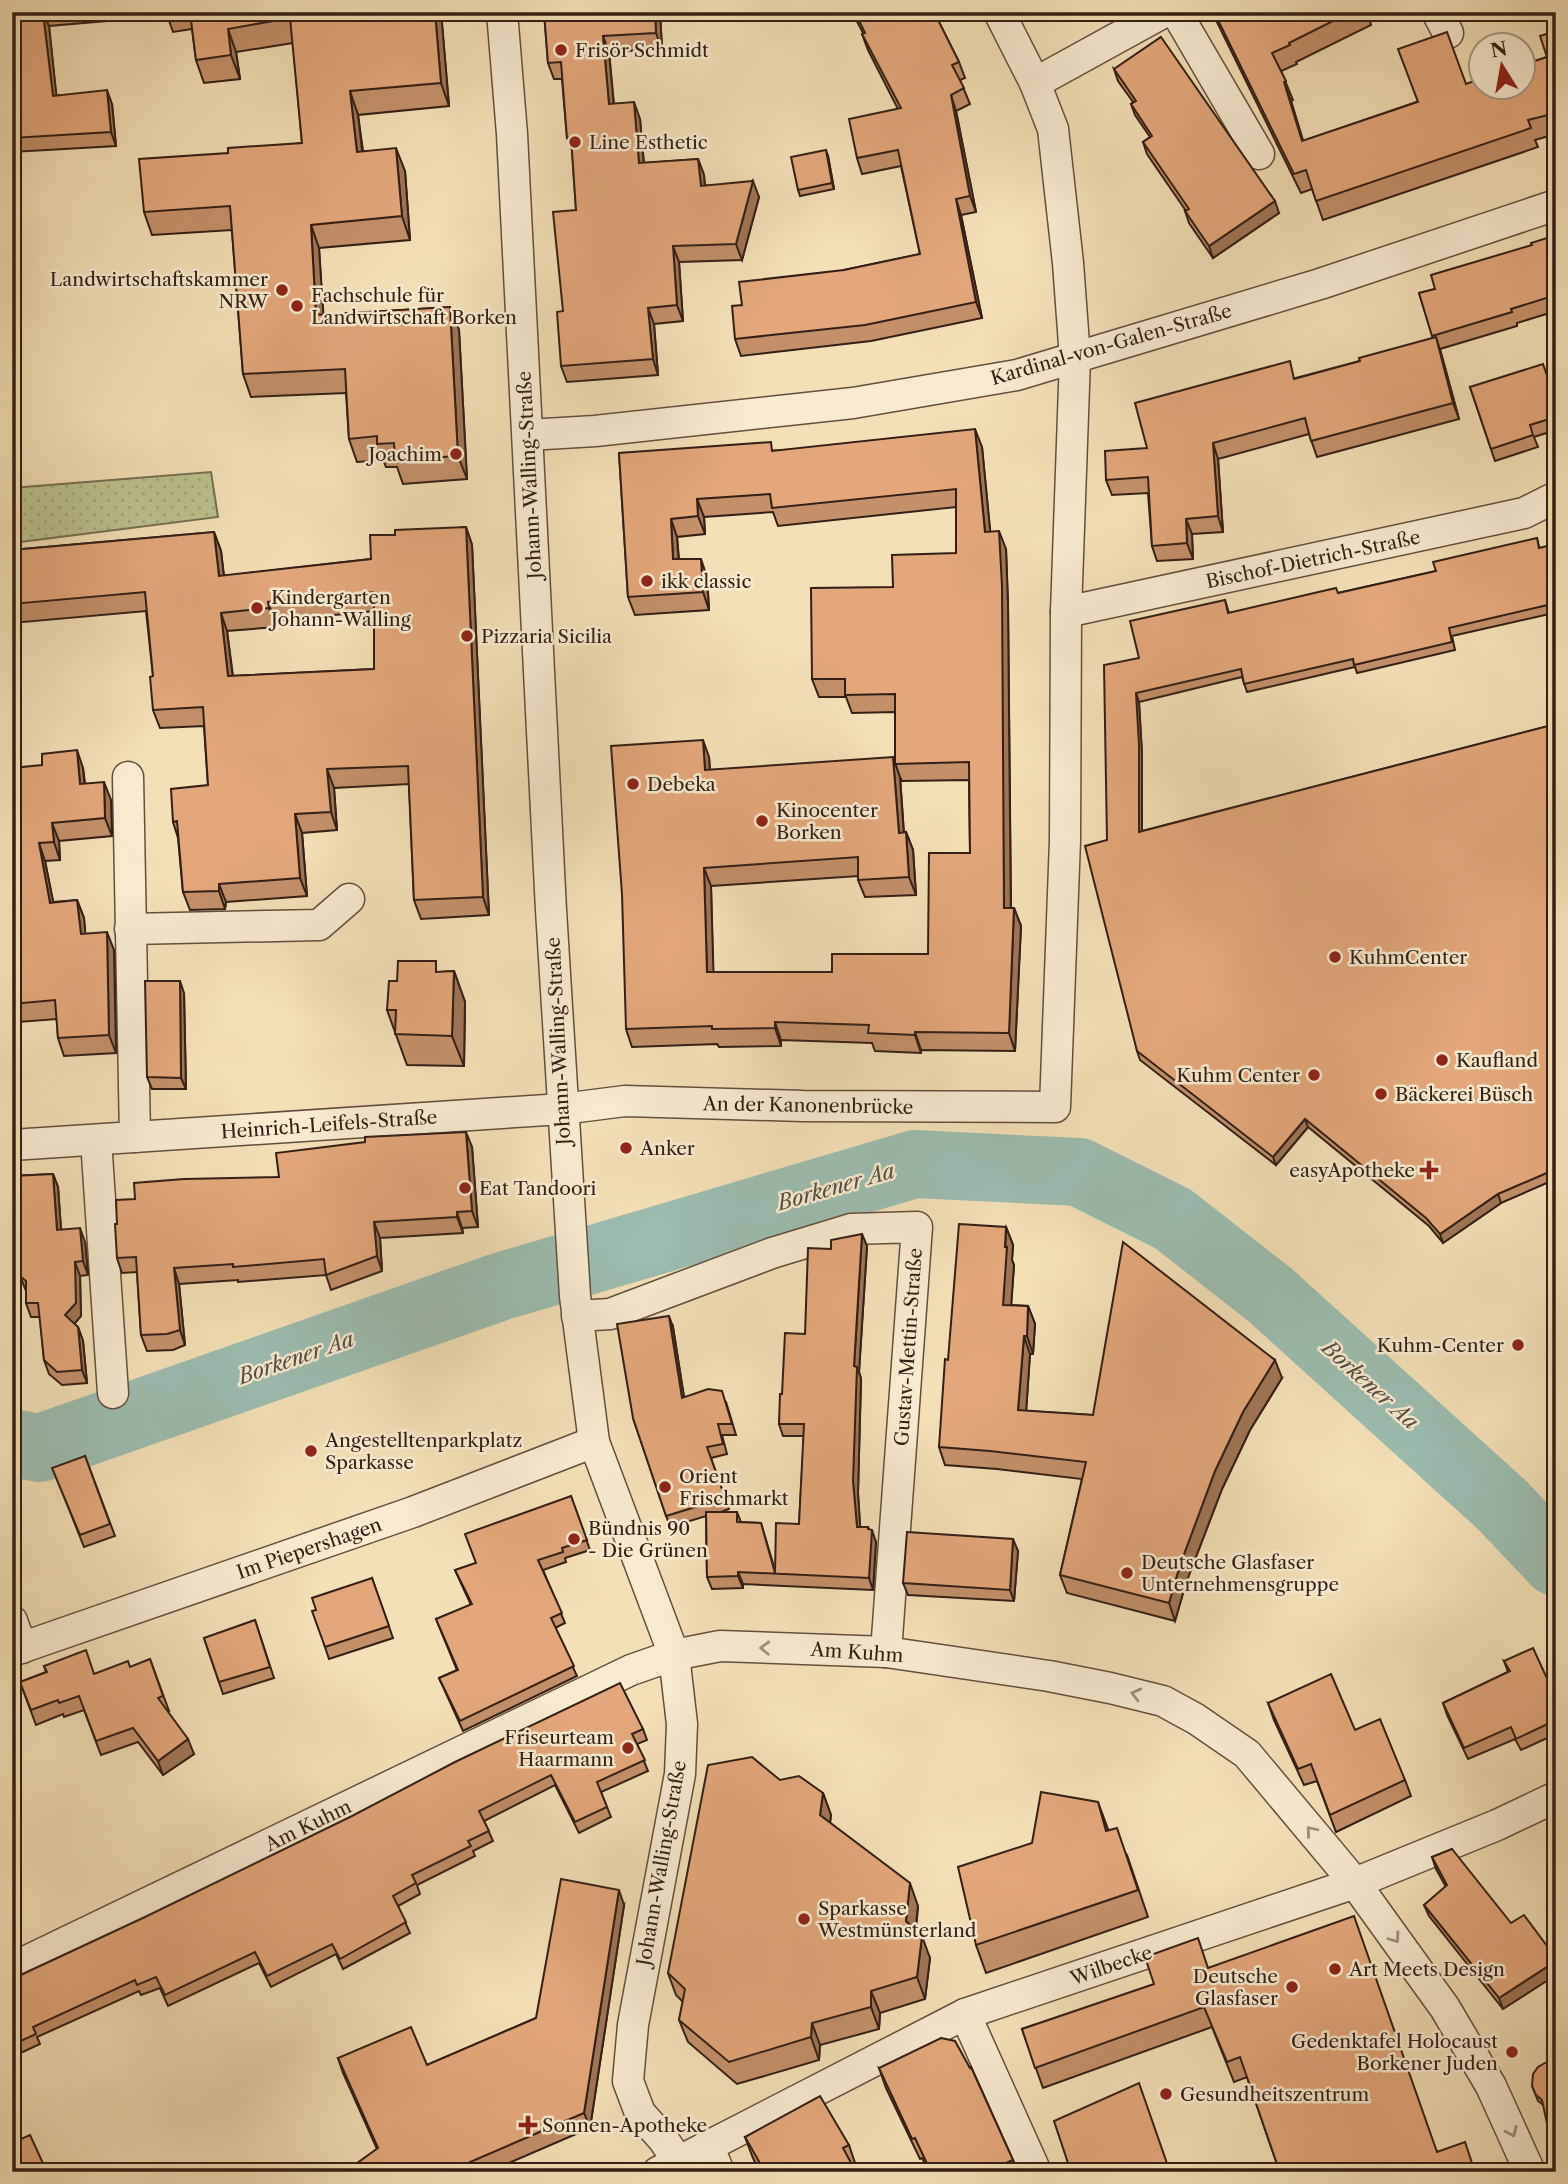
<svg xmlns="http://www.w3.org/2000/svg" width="1568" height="2184" viewBox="0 0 1568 2184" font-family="'Libre Caslon Text',serif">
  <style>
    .grass { fill: url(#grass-dots); stroke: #777052; stroke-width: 2 }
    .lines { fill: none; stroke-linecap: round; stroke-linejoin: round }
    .river { stroke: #9cbdb0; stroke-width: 68 }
    .street-casing { stroke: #634f3e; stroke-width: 33 }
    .street { stroke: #f8ebd0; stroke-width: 30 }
    .wall { fill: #c3906a; stroke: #331f16; stroke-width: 2; fill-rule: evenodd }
    .shaded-wall { fill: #9f7556; stroke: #331f16; stroke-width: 2 }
    .building { fill: #e3a77b; stroke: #331f16; stroke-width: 2; fill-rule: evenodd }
    .oneway { stroke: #9f8f7c }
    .poi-dot { fill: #8f2418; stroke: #f8ebd0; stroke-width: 2.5 }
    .labels { text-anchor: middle; stroke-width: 5; stroke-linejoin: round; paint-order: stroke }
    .poi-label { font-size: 19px; fill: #331f16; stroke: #f8ebd0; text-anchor: start }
    .street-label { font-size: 19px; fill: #331f16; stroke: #f8ebd0 }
    .water-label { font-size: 21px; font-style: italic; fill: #524e44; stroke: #f8ebd0 }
  </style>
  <defs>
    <pattern id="grass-dots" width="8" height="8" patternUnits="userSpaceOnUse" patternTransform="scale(1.75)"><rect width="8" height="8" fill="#bbc28e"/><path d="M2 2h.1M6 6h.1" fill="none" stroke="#a1a67a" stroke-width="1.8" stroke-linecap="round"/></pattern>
  </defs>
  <rect width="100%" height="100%" fill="#f4e0b7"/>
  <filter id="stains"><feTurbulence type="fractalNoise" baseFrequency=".00286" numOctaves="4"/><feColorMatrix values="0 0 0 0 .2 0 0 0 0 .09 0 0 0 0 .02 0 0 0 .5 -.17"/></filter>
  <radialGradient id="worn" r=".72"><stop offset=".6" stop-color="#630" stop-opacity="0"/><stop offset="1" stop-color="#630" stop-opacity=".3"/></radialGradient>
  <polygon class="grass" points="211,472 218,517 12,543 12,488"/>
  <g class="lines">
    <polyline class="river" points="12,1443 40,1448 499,1287 915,1164 1079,1172 1173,1219 1269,1294 1502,1505 1556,1562"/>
    <defs>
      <g id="street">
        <polyline points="502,12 512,134 551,910 575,1296 594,1442 674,1655 682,1724 680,1774 633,2025 628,2081 640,2113 663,2139 678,2161"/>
        <polyline points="1176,12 1259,154"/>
        <polyline points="1437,12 1448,33"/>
        <polyline points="1035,83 1164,12"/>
        <polyline points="528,435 595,431 853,403 1017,375 1320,284 1556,205"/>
        <polyline points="1066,612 1524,513 1556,497"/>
        <polyline points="128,777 135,1137"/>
        <polyline points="130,929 319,925 349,899"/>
        <polyline points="96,1140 113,1393"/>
        <polyline points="12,1145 562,1109 625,1101 803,1106 1055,1107 1065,840 1066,612 1075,358 1068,263 1053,129 1035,83 999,12"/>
        <polyline points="577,1316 610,1314 772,1253 851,1229 917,1227 886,1652"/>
        <polyline points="12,1621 22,1648"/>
        <polyline points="12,1651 413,1512 594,1442"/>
        <polyline points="12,1968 631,1670 674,1655 720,1646 886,1652 1049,1676 1110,1688 1163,1701 1196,1719 1247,1754 1355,1883 1445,2008 1491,2086 1530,2172"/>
        <polyline points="965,2014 1036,2172"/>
        <polyline points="708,2145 719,2172"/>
        <polyline points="658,2172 965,2014 1355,1883 1497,1825 1556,1797"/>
      </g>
    </defs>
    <use href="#street" class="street-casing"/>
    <use href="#street" class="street"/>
  </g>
  <g class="wall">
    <polygon points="12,12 106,12 107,21 49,26 56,95 112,104 116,146 12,152"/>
    <polygon points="166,12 441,12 449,106 358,115 363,151 405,171 410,240 319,248 323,315 450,307 459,330 467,479 403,484 397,467 386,467 383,460 357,462 349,439 346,393 251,397 243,374 232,230 152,235 144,212 228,153 302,143 293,43 236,52 240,79 204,83 196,60 192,29 173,32"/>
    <polygon points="544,12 660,12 662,49 609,52 614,104 640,119 644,163 698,159 704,175 705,185 759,197 742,260 679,262 683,321 654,324 658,375 567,382 561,366 563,311 576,210 572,150 567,138 562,79 554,79 548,63"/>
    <polygon points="852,12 934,12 959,62 965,78 960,80 970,104 956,111 976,212 961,215 982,318 871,341 741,356 735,339 742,305 844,270 920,254 901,166 862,174 857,158 898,109 868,50 862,34 863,33"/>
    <polygon points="1038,12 1060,12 1042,21"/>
    <polygon points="1212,12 1387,12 1370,21 1371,25 1296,62 1297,64 1281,71 1293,100 1291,101 1303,141 1547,57 1556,31 1556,134 1535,140 1538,147 1323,220 1312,189 1301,193"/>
    <polygon points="1114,69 1279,213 1213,258 1189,223 1185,211 1186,211 1147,154 1143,142 1150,137 1135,115 1131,104 1133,102 1118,81"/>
    <polygon points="828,156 834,189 800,196 798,190"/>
    <polygon points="1556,235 1556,311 1517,323 1517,326 1440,349 1459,419 1317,457 1309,434 1218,459 1223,532 1192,534 1193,559 1157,561 1152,546 1148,493 1112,495 1106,480 1147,448 1296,378 1360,361 1433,338 1419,293 1435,289"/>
    <polygon points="1470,387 1556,401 1556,430 1534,437 1538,447 1495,461"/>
    <path d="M982,447l8,84 16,18 2,55 3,304h3l7,18 -6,125 -94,-1v3l-46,-2 -3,-8 -91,-3v6l-62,1 -2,-3 -85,3 -6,-18 83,-272 1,13 185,-8v-50l-43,1 -6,-16h-27l-7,-18 81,-92 63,-34v-46l-178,19 -5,-14 -69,5 1,17 -28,3 2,22 28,18 2,33 -74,5 -7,-18 -9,-144zM900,777l2,4 67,-1 1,73 -42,101 -96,18h-119l-2,-86 147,-10v4l7,17 51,-2 -3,-45 -7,-18 -2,1z"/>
    <path d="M466,527l6,18 17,370 -68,4 -7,-19 -5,-116 -75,4 3,42 -35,3 5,63 -81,6 -1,7 -35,1 -7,-18 -5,-54 -5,-16 35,-37 -4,-59 -44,2 -7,-18v-34l-7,-65 -134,12v-73l202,-18 7,19 3,25 147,-17 24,-24zM374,611v58l-141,7 -6,-45 49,-4 -1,-6z"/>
    <polygon points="1537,538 1554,613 1452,636 1455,650 1357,673 1355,667 1247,692 1242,677 1139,702 1142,754 1142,831 1556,724 1556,1179 1501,1203 1443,1243 1429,1226 1308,1127 1276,1165 1140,1060 1137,1051 1107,840 1139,658 1225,600 1229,613 1338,593 1436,571"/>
    <polygon points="12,768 83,768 85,783 111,800 112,836 59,841 60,860 45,861 53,902 77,900 84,918 85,934 114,950 116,1053 64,1056 58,1038 57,1019 18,1022 17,1018 12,1019"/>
    <polygon points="454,971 465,1002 464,1066 407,1065 387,1010 397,981 440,972"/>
    <polygon points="184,993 186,1089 152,1089 147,1077"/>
    <polygon points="472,1147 478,1227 462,1228 463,1233 380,1238 382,1271 331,1290 326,1275 238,1282 238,1280 179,1284 185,1345 173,1350 147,1351 141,1335 137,1272 122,1273 117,1258 117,1224 135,1199"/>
    <polygon points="53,1174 58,1187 61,1229 85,1242 88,1275 80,1276 81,1316 74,1324 78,1327 83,1341 87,1383 62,1385 49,1374 44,1360 40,1317 31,1317 26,1303 26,1291 20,1276 20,1271 12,1271 12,1176"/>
    <polygon points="1006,1227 1013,1245 1012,1260 1014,1265 1011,1305 1028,1306 1035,1324 1033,1354 1030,1354 1026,1411 1093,1415 1282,1378 1250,1430 1222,1489 1186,1583 1175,1621 1067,1593 1060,1575 1082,1479 997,1469 945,1465 939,1447"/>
    <polygon points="867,1246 859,1372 861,1379 858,1493 860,1527 869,1529 876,1542 873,1590 743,1584 743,1588 712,1589 707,1577 706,1516 670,1527 633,1418 673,1327 684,1398 726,1402 736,1435 722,1435 727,1454 711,1458 729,1509 721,1512 737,1512 741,1522 761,1523 775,1570 799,1524 804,1436 783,1436 779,1424 782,1394 805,1334 831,1249"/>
    <polygon points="85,1456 115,1536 84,1547 57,1479"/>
    <polygon points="571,1496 590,1550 565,1558 566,1562 543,1570 565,1623 555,1628 577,1676 463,1731 439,1678 457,1670 436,1619 471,1605 455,1570 476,1563"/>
    <polygon points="1018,1551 1014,1601 908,1595 903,1583"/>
    <polygon points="372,1578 393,1638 329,1659 325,1647 316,1610"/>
    <polygon points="255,1620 274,1678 223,1694 204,1638"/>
    <polygon points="150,1659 169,1711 167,1711 194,1754 163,1775 138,1742 101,1755 84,1710 64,1717 63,1714 36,1725 20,1682 46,1672 44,1666 94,1674 131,1667"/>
    <polygon points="1504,1661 1556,1698 1556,1734 1521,1750 1515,1739 1468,1759 1447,1715 1443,1703 1508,1672"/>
    <polygon points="1268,1703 1405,1780 1411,1796 1336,1832 1317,1781 1304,1785 1274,1720"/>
    <polygon points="643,1729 647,1740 637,1744 648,1771 601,1792 611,1817 579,1833 555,1785 484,1821 493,1841 473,1851 475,1856 417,1885 420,1894 398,1906 410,1933 343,1969 336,1954 271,1987 259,1963 168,2006 160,1988 141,1995 139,1991 37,2037 40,2044 12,2057 12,1979"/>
    <polygon points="780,1780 823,1793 831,1815 830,1823 918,1906 916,1930 930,1958 925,1999 880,2013 879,2029 820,2045 819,2060 737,2084 688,2042 679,2020 683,2002 676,1995 668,1973"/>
    <polygon points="1108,1831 1127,1855 1148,1917 986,1973 976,1945"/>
    <polygon points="1452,1849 1503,2009 1429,1916 1424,1905 1446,1887 1436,1869 1432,1857"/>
    <polygon points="624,1905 590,2128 488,2172 345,2172 377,2149 343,2073 338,2058 427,2065 536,2018"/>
    <polygon points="1209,1968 1437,2151 1475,2172 1278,2167 1247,2077 1234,2082 1212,2027 1043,2088 1022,2029"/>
    <polygon points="1538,2067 1543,2105 1538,2101 1532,2086"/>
    <polygon points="879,2068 1013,2160 1017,2172 929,2172 922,2158 920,2159 886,2088"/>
    <polygon points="745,2137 849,2145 856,2166 854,2168 856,2172 760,2172 753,2158"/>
  </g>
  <g class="shaded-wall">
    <polygon points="435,12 441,12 449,106 441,83"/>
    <polygon points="655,12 660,12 662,49 656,33"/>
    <polygon points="43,13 49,26 58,110 53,96"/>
    <polygon points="228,29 236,52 240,79 231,55"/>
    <polygon points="603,36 609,52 615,120 609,104"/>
    <polygon points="1284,82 1291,101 1309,160 1302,141"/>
    <polygon points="107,90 112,104 116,146 111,132"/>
    <polygon points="350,91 358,115 365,175 357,152"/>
    <polygon points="951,95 956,111 976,212 970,196"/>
    <polygon points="634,102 640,119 645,179 639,163"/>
    <polygon points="396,148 405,171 410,240 402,216"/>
    <polygon points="826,150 828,156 834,189 832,183"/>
    <polygon points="698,159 704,175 706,202 701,186"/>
    <polygon points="753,181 759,197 742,260 736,244"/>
    <polygon points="956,199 961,215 982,318 976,302"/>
    <polygon points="1275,201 1279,213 1213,258 1209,246"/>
    <polygon points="311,225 319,248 325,338 316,315"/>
    <polygon points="673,246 679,262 683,321 677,305"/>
    <polygon points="450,307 459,330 467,479 458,456"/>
    <polygon points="648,308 654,324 658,375 653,359"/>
    <polygon points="1436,337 1441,353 1459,419 1453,403"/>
    <polygon points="975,429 982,447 992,549 985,532"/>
    <polygon points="1213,443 1218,459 1223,532 1218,516"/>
    <polygon points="697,499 704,517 705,534 698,516"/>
    <polygon points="671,519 677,537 680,577 673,559"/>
    <polygon points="1186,519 1192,534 1193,559 1187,543"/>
    <polygon points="466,527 472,545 489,915 483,897"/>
    <polygon points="999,531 1006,549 1008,604 1011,926 1004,908"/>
    <polygon points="214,532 221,551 226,595 219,576"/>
    <polygon points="701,559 707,577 709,610 703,592"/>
    <polygon points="268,602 275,621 276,627 269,608"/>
    <polygon points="221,613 227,631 235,695 228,676"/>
    <polygon points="1136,693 1139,702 1142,754 1142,840 1139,832"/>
    <polygon points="703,740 709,757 711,788 705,770"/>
    <polygon points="77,750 83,768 86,802 80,784"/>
    <polygon points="893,757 900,777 905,851 899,833"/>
    <polygon points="327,769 334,788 337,830 331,812"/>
    <polygon points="104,782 111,800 112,836 105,818"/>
    <polygon points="295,814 302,833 307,896 300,878"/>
    <polygon points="52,823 59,841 60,860 54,842"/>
    <polygon points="906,832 913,850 916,895 909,877"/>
    <polygon points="39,843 45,861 57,921 50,903"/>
    <polygon points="704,868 711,886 714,990 707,972"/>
    <polygon points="219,884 226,902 225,909 219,891"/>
    <polygon points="77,900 84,918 87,952 81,934"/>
    <polygon points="1014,908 1021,926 1015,1051 1009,1033"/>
    <polygon points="107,932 114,950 116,1053 109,1035"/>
    <polygon points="454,971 465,1002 464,1066 452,1036"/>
    <polygon points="180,981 184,993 186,1089 181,1078"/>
    <polygon points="775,1022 781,1040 781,1046 775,1028"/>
    <polygon points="915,1032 921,1050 921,1053 915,1035"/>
    <polygon points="1305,1119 1308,1127 1276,1165 1273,1157"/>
    <polygon points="466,1132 472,1147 478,1227 472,1211"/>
    <polygon points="53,1174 58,1187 62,1243 57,1230"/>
    <polygon points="1498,1194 1501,1203 1443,1243 1440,1234"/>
    <polygon points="457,1212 462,1228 463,1233 457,1217"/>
    <polygon points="374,1222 380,1238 382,1271 377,1256"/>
    <polygon points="1006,1227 1013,1245 1012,1260 1014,1265 1010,1323 1003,1305"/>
    <polygon points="80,1228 85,1242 88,1275 83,1261"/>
    <polygon points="862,1234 867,1246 859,1372 861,1379 858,1493 861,1539 857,1527 853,1481 854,1366"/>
    <polygon points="75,1262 80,1276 81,1316 70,1329 65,1315"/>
    <polygon points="174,1268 179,1284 185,1345 180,1330"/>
    <polygon points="1028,1306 1035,1324 1033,1354 1027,1336"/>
    <polygon points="669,1316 673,1327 686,1409 682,1398"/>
    <polygon points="78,1327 83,1341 87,1383 82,1370"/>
    <polygon points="1024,1336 1030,1354 1025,1428 1018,1410"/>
    <polygon points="1275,1360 1282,1378 1250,1430 1222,1489 1186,1583 1175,1621 1169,1603 1180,1565 1215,1471 1243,1412"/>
    <polygon points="868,1527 872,1536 872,1530 876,1542 873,1590 869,1578"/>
    <polygon points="1013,1539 1018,1551 1014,1601 1010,1590"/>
    <polygon points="738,1572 743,1584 743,1588 738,1576"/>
    <polygon points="188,1739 194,1754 163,1775 158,1761"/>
    <polygon points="823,1793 831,1815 828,1838 820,1815"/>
    <polygon points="1098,1802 1108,1829 1116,1859 1106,1831"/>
    <polygon points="910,1883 918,1906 914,1943 906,1921"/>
    <polygon points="619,1890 624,1905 590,2128 584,2113"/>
    <polygon points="922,1936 930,1958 925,1999 917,1977"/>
    <polygon points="1556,1961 1556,1975 1503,2009 1499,1998"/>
    <polygon points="871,1991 880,2013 879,2029 871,2007"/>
    <polygon points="812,2023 820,2045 819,2060 811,2037"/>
  </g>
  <g class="building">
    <polygon points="12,12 47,12 43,13 53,96 107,90 111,132 12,138"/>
    <polygon points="190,12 435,12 441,83 350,91 357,152 396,148 402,216 311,225 316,315 450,307 458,456 395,460 394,443 377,444 377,436 349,439 345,369 243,374 230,206 144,212 139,159 228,153 228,148 302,143 290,18 228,29 231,55 196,60"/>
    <polygon points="544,12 655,12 656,33 603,36 609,104 634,102 639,163 698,159 701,186 753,181 736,244 673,246 677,305 648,308 653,359 561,366 557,312 563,311 553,212 576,210 571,137 567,138 561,62 548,63"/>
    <polygon points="855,12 934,12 959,62 952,65 964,88 951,95 970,196 956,199 976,302 865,325 735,339 732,306 742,305 739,282 844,270 920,254 898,150 857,158 849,119 901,108 862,34 865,33"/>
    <polygon points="1214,12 1351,12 1289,43 1290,45 1272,53 1286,81 1284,82 1302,141 1418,102 1398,49 1447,32 1466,84 1480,79 1480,88 1522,88 1522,65 1547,57 1540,36 1556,31 1556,113 1528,120 1531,128 1316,201 1306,170 1294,174"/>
    <polygon points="1161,37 1275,201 1209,246 1185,211 1189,209 1143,142 1152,136 1131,104 1136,101 1114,69"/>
    <polygon points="826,150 832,183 798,190 791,157"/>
    <polygon points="1556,235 1556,295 1511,309 1512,312 1432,336 1419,293 1435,289 1431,275 1532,245 1531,243"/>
    <polygon points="1436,337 1453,403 1311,441 1305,418 1213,443 1218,516 1186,519 1187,543 1152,546 1148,477 1106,480 1105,451 1147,448 1135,403 1290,361 1294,379 1360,361 1359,358"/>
    <polygon points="1543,364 1556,402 1556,417 1530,425 1533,435 1491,449 1470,387"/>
    <polygon points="975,429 985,532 999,531 1002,586 1004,908 1014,908 1009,1033 915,1032 915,1035 868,1033 869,1025 775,1022 775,1028 712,1029 712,1026 626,1029 622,894 611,746 703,740 705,770 893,757 899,833 906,832 909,877 858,880 858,857 704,868 707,972 832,972 832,954 928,954 929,853 970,853 969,762 895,764 895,694 845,695 845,679 812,679 811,588 893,587 892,555 956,553 956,489 772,508 770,494 697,499 698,516 671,519 673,559 701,559 703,592 628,597 619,453 771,442 772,451"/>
    <path d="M466,527l17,370 -69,3 -6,-134 -81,3 4,43 -36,2 5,64 -81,6v7l-36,1 -6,-71 -4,1 -2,-33 37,-4 -5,-78 -50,3 -3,-33 3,-1 -8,-84 -133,12v-54l202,-18 5,44 152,-17 -1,-24h25v-5zM374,592v77l-146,7 -7,-63 48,-5 -1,-6z"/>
    <polygon points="1537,538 1539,548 1556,544 1556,619 1552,604 1449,628 1452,642 1354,665 1353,659 1244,684 1241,669 1136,693 1139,745 1139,832 1556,724 1556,1169 1498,1194 1440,1234 1426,1218 1305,1119 1273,1157 1137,1051 1085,846 1107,840 1104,665 1139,658 1130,621 1225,600 1228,613 1336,588 1338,593 1436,571 1433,562"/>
    <polygon points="77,750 80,784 104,782 105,818 52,823 54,842 39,843 50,903 77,900 81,934 107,932 109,1035 58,1038 55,1000 12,1004 12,768 42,765 42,754"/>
    <polygon points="398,961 436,961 436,972 454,971 452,1036 395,1034 396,1010 387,1010 389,981 397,981"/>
    <polygon points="145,981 180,981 181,1078 147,1077"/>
    <polygon points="466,1132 472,1211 457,1212 457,1217 374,1222 377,1256 326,1275 324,1259 233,1267 233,1264 174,1268 180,1330 167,1334 141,1335 136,1257 117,1258 115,1224 117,1224 116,1200 135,1199 134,1183 184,1179 279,1177 276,1153 365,1142 365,1137"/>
    <polygon points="53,1174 57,1230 80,1228 83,1261 75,1262 76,1303 65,1315 78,1327 82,1370 57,1372 44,1360 38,1303 26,1303 26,1281 20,1276 20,1257 12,1257 12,1176"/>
    <polygon points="959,1224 1006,1227 1005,1247 1007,1247 1003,1305 1028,1306 1027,1336 1024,1336 1018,1410 1093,1415 1123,1242 1275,1360 1243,1412 1215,1471 1180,1565 1169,1603 1060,1575 1086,1462 990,1451 939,1447 945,1359 948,1360"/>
    <polygon points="862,1234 854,1366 857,1367 853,1481 857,1527 868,1527 868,1529 872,1530 869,1578 738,1572 738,1576 707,1577 706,1512 737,1512 737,1522 761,1523 775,1573 776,1523 799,1524 804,1424 779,1424 780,1394 782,1394 785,1333 805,1334 808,1248 831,1249 831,1240"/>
    <polygon points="669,1316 682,1398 708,1389 722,1391 732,1424 718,1424 723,1444 707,1447 725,1498 666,1516 633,1418 617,1324"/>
    <polygon points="85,1456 110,1524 80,1535 52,1468"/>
    <polygon points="571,1496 587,1540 562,1548 563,1552 538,1560 562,1613 551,1618 574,1666 460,1721 439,1678 458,1670 436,1619 472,1604 455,1570 476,1563 465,1534"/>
    <polygon points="907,1532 1013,1539 1010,1590 903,1583"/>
    <polygon points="372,1578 389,1626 325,1647 312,1611 316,1610 312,1598"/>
    <polygon points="255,1620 270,1667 219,1682 204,1638"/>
    <polygon points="1533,1648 1556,1698 1556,1720 1516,1739 1511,1727 1464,1748 1443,1703 1510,1671 1504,1661"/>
    <polygon points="86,1650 94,1674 128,1661 130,1667 150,1659 163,1696 158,1698 188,1739 158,1761 133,1728 96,1741 79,1696 59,1703 58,1700 31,1710 20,1682 47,1672 44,1666"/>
    <polygon points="1331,1674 1355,1730 1380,1719 1405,1780 1330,1815 1311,1764 1298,1769 1268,1703"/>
    <polygon points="620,1683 643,1729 632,1734 645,1760 597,1782 607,1807 575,1822 551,1775 479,1811 489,1831 468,1841 471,1846 412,1875 416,1883 393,1896 406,1922 340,1959 332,1944 267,1976 255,1952 165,1995 156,1977 137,1985 135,1980 33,2027 36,2034 12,2045 12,1979 145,1917 352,1816 455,1762"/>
    <polygon points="752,1757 780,1780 799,1776 823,1793 820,1815 910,1883 906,1921 922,1936 917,1977 871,1991 871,2007 812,2023 811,2037 729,2062 679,2020 685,1989 668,1973 708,1765"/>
    <polygon points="1041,1792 1098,1802 1106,1831 1117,1828 1138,1890 976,1945 958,1867 1032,1843"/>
    <polygon points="1452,1849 1511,1923 1524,1915 1556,1958 1556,1961 1499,1998 1424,1905 1447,1885 1432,1857"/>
    <polygon points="561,1879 619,1890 584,2113 470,2162 474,2172 345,2172 378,2148 338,2058 411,2027 427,2065 536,2018"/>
    <polygon points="1354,1916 1437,2152 1465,2142 1475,2172 1268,2172 1278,2167 1240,2057 1227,2062 1204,2007 1035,2068 1022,2029 1154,1984 1145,1957 1198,1938 1208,1968"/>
    <polygon points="941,2038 955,2041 970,2068 971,2067 1013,2160 1001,2165 1005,2172 931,2172 915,2138 912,2139 879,2068"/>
    <polygon points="1555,2062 1556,2062 1556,2166 1542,2100 1536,2095 1532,2086 1533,2074 1538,2067 1545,2063"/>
    <polygon points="1139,2083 1170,2172 1071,2172 1054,2121"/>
    <polygon points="820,2096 849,2145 843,2148 856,2172 765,2172 745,2137"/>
    <polygon points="30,2135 47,2172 12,2172 12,2143"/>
  </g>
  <defs><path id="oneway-chevron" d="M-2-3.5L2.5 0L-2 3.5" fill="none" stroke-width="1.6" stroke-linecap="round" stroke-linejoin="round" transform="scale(1.75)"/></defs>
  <g class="oneway">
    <use href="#oneway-chevron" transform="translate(765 1648) rotate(-178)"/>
    <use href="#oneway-chevron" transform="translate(1136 1694) rotate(-166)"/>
    <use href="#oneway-chevron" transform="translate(1311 1831) rotate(-130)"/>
    <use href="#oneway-chevron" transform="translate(1395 1938) rotate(54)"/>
    <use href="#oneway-chevron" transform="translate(1512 2132) rotate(66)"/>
  </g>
  <g class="poi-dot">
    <circle cx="561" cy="50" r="7"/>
    <circle cx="575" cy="142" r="7"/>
    <circle cx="282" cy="290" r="7"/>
    <circle cx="297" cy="306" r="7"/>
    <circle cx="456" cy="454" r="7"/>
    <circle cx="647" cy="581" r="7"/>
    <circle cx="257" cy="608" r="7"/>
    <circle cx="467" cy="636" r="7"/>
    <circle cx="633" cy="784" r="7"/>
    <circle cx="762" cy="821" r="7"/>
    <circle cx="1335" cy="957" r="7"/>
    <circle cx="1442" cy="1060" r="7"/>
    <circle cx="1314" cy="1075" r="7"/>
    <circle cx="1381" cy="1094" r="7"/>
    <circle cx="626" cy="1148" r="7"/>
    <path d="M1425.5 1159.5h7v7h7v7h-7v7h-7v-7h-7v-7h7z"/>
    <circle cx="465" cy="1188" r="7"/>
    <circle cx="1518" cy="1345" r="7"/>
    <circle cx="311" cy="1451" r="7"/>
    <circle cx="665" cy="1487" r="7"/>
    <circle cx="574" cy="1539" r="7"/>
    <circle cx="1127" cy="1573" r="7"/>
    <circle cx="628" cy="1748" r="7"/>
    <circle cx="804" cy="1919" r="7"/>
    <circle cx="1335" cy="1969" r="7"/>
    <circle cx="1292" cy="1987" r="7"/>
    <circle cx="1512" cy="2052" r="7"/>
    <circle cx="1166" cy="2094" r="7"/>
    <path d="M524.5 2114.5h7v7h7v7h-7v7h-7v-7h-7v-7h7z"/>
  </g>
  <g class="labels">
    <g class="poi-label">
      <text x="575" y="57">Frisör Schmidt</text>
      <text x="589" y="149">Line Esthetic</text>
      <text x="268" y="286" text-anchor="end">Landwirtschaftskammer<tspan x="268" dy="22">NRW</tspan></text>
      <text x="311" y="302">Fachschule für<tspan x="311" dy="22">Landwirtschaft Borken</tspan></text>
      <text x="442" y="461" text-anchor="end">Joachim</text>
      <text x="661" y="588">ikk classic</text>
      <text x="271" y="604">Kindergarten<tspan x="271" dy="22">Johann-Walling</tspan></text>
      <text x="481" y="643">Pizzaria Sicilia</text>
      <text x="647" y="791">Debeka</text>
      <text x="776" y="817">Kinocenter<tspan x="776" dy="22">Borken</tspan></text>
      <text x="1349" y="964">KuhmCenter</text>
      <text x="1456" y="1067">Kaufland</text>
      <text x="1300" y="1082" text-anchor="end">Kuhm Center</text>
      <text x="1395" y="1101">Bäckerei Büsch</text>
      <text x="640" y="1155">Anker</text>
      <text x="1415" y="1177" text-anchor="end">easyApotheke</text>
      <text x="479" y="1195">Eat Tandoori</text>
      <text x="1504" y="1352" text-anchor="end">Kuhm-Center</text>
      <text x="325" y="1447">Angestelltenparkplatz<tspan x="325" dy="22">Sparkasse</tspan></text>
      <text x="679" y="1483">Orient<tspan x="679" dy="22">Frischmarkt</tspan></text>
      <text x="588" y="1535">Bündnis 90<tspan x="588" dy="22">- Die Grünen</tspan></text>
      <text x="1141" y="1569">Deutsche Glasfaser<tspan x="1141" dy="22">Unternehmensgruppe</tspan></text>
      <text x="614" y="1744" text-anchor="end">Friseurteam<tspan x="614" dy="22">Haarmann</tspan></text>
      <text x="818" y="1915">Sparkasse<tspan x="818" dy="22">Westmünsterland</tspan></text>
      <text x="1349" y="1976">Art Meets Design</text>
      <text x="1278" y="1983" text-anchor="end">Deutsche<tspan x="1278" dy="22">Glasfaser</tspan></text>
      <text x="1498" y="2048" text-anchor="end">Gedenktafel Holocaust<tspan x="1498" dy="22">Borkener Juden</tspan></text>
      <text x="1180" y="2101">Gesundheitszentrum</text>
      <text x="542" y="2132">Sonnen-Apotheke</text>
    </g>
    <g class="street-label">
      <text transform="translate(1111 344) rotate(-16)" y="7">Kardinal-von-Galen-Straße</text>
      <text transform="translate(529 475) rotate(-93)" y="7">Johann-Walling-Straße</text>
      <text transform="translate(1313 559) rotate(-12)" y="7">Bischof-Dietrich-Straße</text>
      <text transform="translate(558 1041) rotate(-93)" y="7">Johann-Walling-Straße</text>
      <text transform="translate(808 1105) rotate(1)" y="7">An der Kanonenbrücke</text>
      <text transform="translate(329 1124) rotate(-4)" y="7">Heinrich-Leifels-Straße</text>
      <text transform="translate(908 1347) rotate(-86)" y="7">Gustav-Mettin-Straße</text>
      <text transform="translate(309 1548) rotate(-19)" y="7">Im Piepershagen</text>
      <text transform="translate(857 1652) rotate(4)" y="7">Am Kuhm</text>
      <text transform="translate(308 1825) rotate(-26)" y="7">Am Kuhm</text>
      <text transform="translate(661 1863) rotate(-80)" y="7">Johann-Walling-Straße</text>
      <text transform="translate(1111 1965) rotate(-19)" y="7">Wilbecke</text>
    </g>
    <g class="water-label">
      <text transform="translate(836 1187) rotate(-16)" y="7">Borkener Aa</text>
      <text transform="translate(296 1358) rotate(-19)" y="7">Borkener Aa</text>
      <text transform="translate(1370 1385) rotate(42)" y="7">Borkener Aa</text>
    </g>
  </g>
  <rect width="1568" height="2184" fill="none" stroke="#f4e0b7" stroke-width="42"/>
  <rect x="14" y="14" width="1540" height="2156" fill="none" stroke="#331f16" stroke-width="3.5"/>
  <rect x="21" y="21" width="1526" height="2142" fill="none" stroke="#331f16" stroke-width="2"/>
  <g transform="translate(1502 66) rotate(349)"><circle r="33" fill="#f8ebd0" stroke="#a99986" stroke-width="2"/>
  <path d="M0-5L12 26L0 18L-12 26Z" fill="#8f2418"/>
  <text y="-10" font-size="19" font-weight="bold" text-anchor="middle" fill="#331f16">N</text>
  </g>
  <rect width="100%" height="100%" filter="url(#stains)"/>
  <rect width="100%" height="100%" fill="url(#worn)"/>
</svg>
